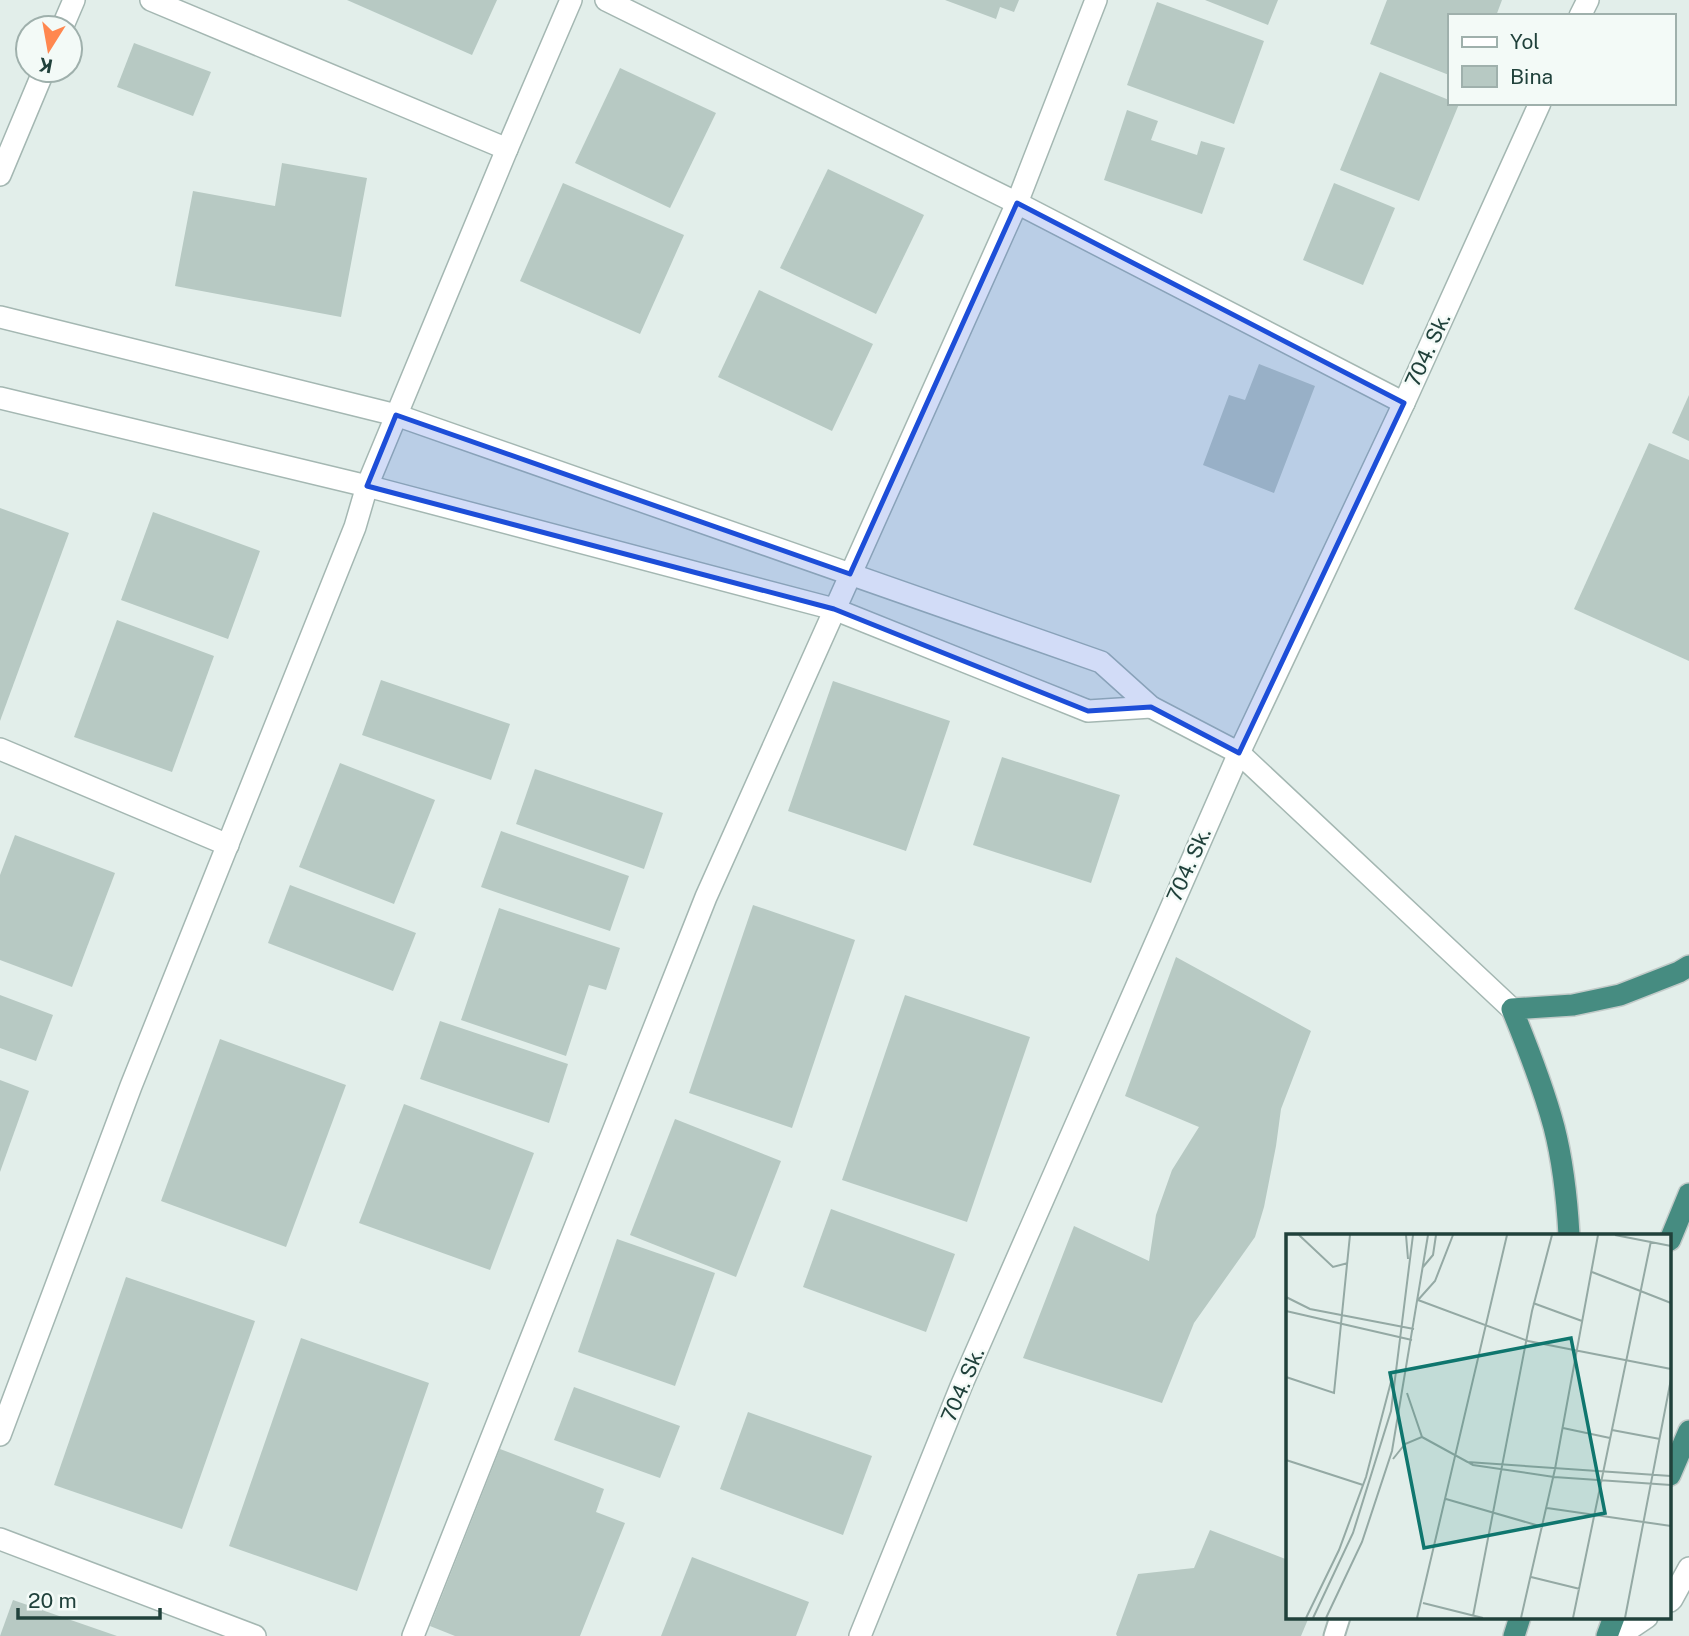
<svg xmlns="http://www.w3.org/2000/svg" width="1689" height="1636" viewBox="0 0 1689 1636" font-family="'Public Sans',sans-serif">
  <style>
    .building { fill: #b7c9c3 }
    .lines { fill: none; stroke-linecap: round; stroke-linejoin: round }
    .service-casing { stroke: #a4b7b2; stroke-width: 23 }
    .minor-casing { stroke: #a4b7b2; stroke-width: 24 }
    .tertiary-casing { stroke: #a4b7b2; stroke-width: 24 }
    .trunk-casing { stroke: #c1cac8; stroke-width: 24 }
    .service { stroke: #fff; stroke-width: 19 }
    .minor { stroke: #fff; stroke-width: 21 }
    .tertiary { stroke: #fff; stroke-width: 21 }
    .trunk { stroke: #468c81; stroke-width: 21 }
    .marked { fill: #1d4ed8; fill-opacity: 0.2; stroke: #1d4ed8; stroke-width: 5; stroke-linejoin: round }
    .labels { text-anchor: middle; stroke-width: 5; stroke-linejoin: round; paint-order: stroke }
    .street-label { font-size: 21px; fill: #20413b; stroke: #f3faf7 }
    .inset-road { fill: none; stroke: #94a9a4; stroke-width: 2 }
    .view { fill: #0f766e; fill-opacity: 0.15; stroke: #0f766e; stroke-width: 3.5 }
    .inset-edge { fill: none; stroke: #20413b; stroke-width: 3.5 }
  </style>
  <rect width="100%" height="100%" fill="#e2eeea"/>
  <g class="building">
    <polygon points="347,0 497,0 472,55"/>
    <polygon points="945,0 1019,0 1014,12 1000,7 996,19"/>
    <polygon points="1205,0 1278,0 1268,25"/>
    <polygon points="1387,0 1502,0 1496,16 1449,16 1449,75 1370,44"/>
    <polygon points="1157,2 1264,41 1234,124 1127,85"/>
    <polygon points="134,43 211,72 193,116 117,87"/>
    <polygon points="620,68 716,113 670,208 575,163"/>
    <polygon points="1380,72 1449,100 1449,103 1459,104 1419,201 1340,170"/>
    <polygon points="1127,110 1158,121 1151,140 1197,155 1201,141 1225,148 1202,214 1104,180"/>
    <polygon points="282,163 367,178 341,317 175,286 193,191 275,206"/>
    <polygon points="828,169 924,215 876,314 780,268"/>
    <polygon points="563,183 684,235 640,334 520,281"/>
    <polygon points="1334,183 1395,208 1363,285 1303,260"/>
    <polygon points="759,290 873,344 832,431 718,377"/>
    <polygon points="1259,364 1315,386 1274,493 1203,465 1229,395 1245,400"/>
    <polygon points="1689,395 1689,441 1672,433"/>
    <polygon points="1649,443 1689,460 1689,661 1574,609"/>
    <polygon points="0,508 69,533 0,721"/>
    <polygon points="153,512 260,551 228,639 121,600"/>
    <polygon points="117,620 214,656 172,772 74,737"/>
    <polygon points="381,680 510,724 491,780 362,735"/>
    <polygon points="833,681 950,721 906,851 788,811"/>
    <polygon points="1002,757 1120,795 1091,883 973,845"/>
    <polygon points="340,763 435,800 394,904 299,867"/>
    <polygon points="535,769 663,813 644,869 516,824"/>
    <polygon points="501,831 629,876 610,931 481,887"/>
    <polygon points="15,835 115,873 72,987 0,960 0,875"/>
    <polygon points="290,885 416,933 393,991 268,943"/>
    <polygon points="753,905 855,940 792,1128 689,1093"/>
    <polygon points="499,908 620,948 606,990 589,985 566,1056 461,1020"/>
    <polygon points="1176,957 1311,1031 1281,1109 1276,1146 1264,1207 1255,1237 1194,1323 1162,1403 1023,1358 1074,1226 1149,1261 1156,1215 1172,1170 1199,1127 1125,1096"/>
    <polygon points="0,995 53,1015 36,1061 0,1048"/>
    <polygon points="905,995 1030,1037 967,1222 842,1180"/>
    <polygon points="440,1021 568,1064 549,1123 420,1079"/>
    <polygon points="220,1039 346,1085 286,1247 161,1201"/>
    <polygon points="0,1080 29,1091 0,1172"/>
    <polygon points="404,1104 534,1153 490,1270 359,1223"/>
    <polygon points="675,1119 781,1161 736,1277 630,1235"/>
    <polygon points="831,1209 955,1254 926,1332 803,1287"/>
    <polygon points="617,1239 715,1273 675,1386 578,1352"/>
    <polygon points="126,1277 255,1321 182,1529 54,1485"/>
    <polygon points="301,1338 429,1383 357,1591 229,1546"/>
    <polygon points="574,1387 680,1426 660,1478 554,1440"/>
    <polygon points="748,1412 872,1456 843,1535 720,1489"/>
    <polygon points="500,1449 604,1489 596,1512 625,1523 580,1636 455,1636 430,1626"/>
    <polygon points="1210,1530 1288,1560 1288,1617 1309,1617 1301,1636 1117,1636 1116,1634 1138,1574 1194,1568"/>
    <polygon points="692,1557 809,1602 796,1636 661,1636"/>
    <polygon points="13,1600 117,1636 0,1636"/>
  </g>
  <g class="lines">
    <defs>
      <polyline id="service" points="1334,1636 1340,1617"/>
      <g id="minor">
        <polyline points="151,0 507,149"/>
        <polyline points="606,0 1017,203 1404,403"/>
        <polyline points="62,28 74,0"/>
        <polyline points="0,175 44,70"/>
        <polyline points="0,317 396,415 1101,662 1151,707 1239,753"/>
        <polyline points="0,398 367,486 834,609 1088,711 1151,707"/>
        <polyline points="0,749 228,845"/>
        <polyline points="0,1435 131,1086 355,527 367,486 507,149 571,0"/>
        <polyline points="0,1539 255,1636"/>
        <polyline points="1670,1601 1672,1599 1689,1568"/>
        <polyline points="413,1636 706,897 1017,203 1096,0"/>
        <polyline points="1619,1636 1647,1617"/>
      </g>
      <g id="tertiary">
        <polyline points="1580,16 1588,0"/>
        <polyline points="1239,753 1512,1009"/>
        <polyline points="860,1636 962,1384 1239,753 1404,403 1540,103"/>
      </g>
      <g id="trunk">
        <path d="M1569,1235c-2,-36 -6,-73 -15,-108 -11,-41 -26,-79 -42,-118l61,-4 47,-10 59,-23 10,-6"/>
        <polyline points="1670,1240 1689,1194"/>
        <polyline points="1670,1475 1689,1431"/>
        <polyline points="1514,1636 1520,1617"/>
        <polyline points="1607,1636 1614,1617"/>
      </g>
    </defs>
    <use href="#service" class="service-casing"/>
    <use href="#minor" class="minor-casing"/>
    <use href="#tertiary" class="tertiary-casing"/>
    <use href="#trunk" class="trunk-casing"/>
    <use href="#service" class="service"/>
    <use href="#minor" class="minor"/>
    <use href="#tertiary" class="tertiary"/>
    <use href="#trunk" class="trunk"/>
  </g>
  <path class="marked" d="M1017,203l387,200 -165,350 -88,-46 -63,4 -254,-102 -467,-123 29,-71 454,159z"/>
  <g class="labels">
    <g class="street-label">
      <text transform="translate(1428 350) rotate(-65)" y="7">704. Sk.</text>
      <text transform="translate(1189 865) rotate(-66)" y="7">704. Sk.</text>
      <text transform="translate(963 1385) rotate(-67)" y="7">704. Sk.</text>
    </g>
  </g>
  <g transform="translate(1286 1234)">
    <rect width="385" height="385" fill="#e2eeea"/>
    <path class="inset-road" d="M13,1l34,32 15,-4M120,1l2,24M329,1l56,11M137,33l10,-12 3,-20M306,38l79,31M0,63l24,12 104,20M132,66l110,41 143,28M132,66l17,-19 18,-46M247,69l49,18M0,77l126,29M0,143l48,16 16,-158M277,194l47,10M326,196l48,9M136,203l51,28 81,12 117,8M107,225l12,-15 17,-7 -15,-44M0,226l77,25M181,228l204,14M160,265l97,28M261,274l124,18M245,343l49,12M137,369l60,15M187,382l59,-305 20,-76M20,384l33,-68 27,-73 26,-99M27,384l40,-85 38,-122 22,-176M40,384l36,-76 30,-91 36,-216M131,384l90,-383M235,384l34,-149 43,-234M287,384l78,-377M339,384l46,-239"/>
    <path class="view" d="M285,104l34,175 -181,35 -34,-175z"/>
    <rect width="385" height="385" class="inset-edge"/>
  </g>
  <rect x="1448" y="14" width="228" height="91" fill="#f3faf7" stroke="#9fb0ac" stroke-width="2"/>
  <rect x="1462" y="37" width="35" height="10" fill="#ffffff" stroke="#9fb0ac" stroke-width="2"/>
  <text x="1510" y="49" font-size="21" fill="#20413b">Yol</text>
  <rect x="1462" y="66" width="35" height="21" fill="#b7c9c3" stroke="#9fb0ac" stroke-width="2"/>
  <text x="1510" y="84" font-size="21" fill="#20413b">Bina</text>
  <g transform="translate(49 49) rotate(191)"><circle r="33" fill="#f3faf7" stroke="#9fb0ac" stroke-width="2"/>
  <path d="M0-5L12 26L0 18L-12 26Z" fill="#ff874f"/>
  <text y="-10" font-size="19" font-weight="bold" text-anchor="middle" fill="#20413b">K</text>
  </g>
  <path d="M18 1608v10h142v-10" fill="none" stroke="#20413b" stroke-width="3.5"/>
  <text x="28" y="1608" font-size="21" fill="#20413b" stroke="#f3faf7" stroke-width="5" paint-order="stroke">20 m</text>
</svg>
